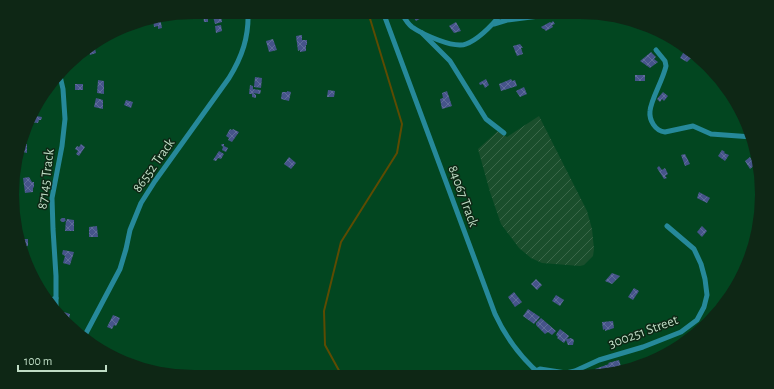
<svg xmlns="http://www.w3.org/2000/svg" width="774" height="389" viewBox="0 0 774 389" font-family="'Alegreya Sans',sans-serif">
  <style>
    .industrial { fill: url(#industrial-furrows) }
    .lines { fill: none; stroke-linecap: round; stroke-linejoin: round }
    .stream { stroke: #5d4b02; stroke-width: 2 }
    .building { fill: url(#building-cross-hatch) }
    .street { stroke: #26899a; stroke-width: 5 }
    .labels { text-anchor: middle; stroke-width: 3; stroke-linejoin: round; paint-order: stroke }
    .street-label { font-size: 14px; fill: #bfddc5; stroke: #0e2715 }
  </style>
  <defs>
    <pattern id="industrial-furrows" width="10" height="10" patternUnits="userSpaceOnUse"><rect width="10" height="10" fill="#1a4e2c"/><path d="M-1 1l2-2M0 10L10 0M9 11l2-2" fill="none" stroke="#3a6749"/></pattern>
    <pattern id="building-cross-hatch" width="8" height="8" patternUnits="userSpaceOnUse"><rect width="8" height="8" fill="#46548a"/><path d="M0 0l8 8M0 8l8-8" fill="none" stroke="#5f6c99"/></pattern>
  </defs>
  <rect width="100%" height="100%" fill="#024620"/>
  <polygon class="industrial" points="539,116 587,211 592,229 594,249 593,256 584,265 580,266 542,263 531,258 519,248 501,224 490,192 478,149 498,131 507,137"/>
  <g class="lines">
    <polyline class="stream" points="342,376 325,345 324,311 341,242 397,153 402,124 368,12"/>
  </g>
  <g class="building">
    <polygon points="203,12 208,12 208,22 204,22"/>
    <polygon points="217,12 219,15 221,15 222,22 215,24 212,13"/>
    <polygon points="314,12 321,12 320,18 314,18"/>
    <polygon points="410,12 420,12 423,17 416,21"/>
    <polygon points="480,12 491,12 492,13 487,19"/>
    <polygon points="160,18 162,28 158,29 158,26 154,27 153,19"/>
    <polygon points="553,21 555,24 552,25 553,27 546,31 544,29 543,29 541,27 550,22 551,23"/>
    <polygon points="456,22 461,31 454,33 449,26"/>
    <polygon points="221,25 222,31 216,33 215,26"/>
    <polygon points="302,35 302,40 307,40 307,45 306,45 306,51 300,52 300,50 298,51 296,36"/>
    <polygon points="273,39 277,50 269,52 266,41"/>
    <polygon points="94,44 96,53 90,55 88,47"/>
    <polygon points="520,44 523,48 521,48 523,54 517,56 513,46"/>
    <polygon points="685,50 692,55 691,56 692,57 687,62 680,58"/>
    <polygon points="651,52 656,57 654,59 658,62 650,68 640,61"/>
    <rect x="635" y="75" width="10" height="6"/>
    <polygon points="255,77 262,78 261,88 254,87"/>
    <polygon points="486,79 489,85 485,88 483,84 480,85 479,83"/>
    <polygon points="511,79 512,81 515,80 517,86 501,91 499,84"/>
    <polygon points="98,80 104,81 104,94 97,93"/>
    <rect x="75" y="84" width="8" height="6"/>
    <polygon points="250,85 253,86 253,89 261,90 260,94 253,93 256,95 256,98 252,97 252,94 249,94"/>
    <polygon points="524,87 527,94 520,97 516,91"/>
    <polygon points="328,90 335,91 334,97 327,97"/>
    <polygon points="287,91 291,92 289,101 281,99 282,92 287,92"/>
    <polygon points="447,91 452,106 442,109 440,99 443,98 442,93"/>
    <polygon points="663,92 668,96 664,101 662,99 660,102 657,99"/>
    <polygon points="96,98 103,100 103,109 94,107"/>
    <polygon points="126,100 133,102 131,108 124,105"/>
    <polygon points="33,113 36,114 36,116 42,117 41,120 39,120 38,123 29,122"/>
    <polygon points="230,129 232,130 233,129 239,132 232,142 228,140 229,138 226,136"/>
    <polygon points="23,144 27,144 27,153 23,152 23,149 20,149 20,146 23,146"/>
    <polygon points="81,144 85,147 79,156 76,154 78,151 75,149 77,146 79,147"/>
    <polygon points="222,144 224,144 224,146 228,148 226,152 222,150 223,147 221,145"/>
    <polygon points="722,150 725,152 724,153 729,155 725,161 718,156"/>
    <polygon points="219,151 224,154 221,159 218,158 216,161 213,160"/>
    <polygon points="685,154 690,164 685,166 681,155"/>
    <polygon points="289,157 296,163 291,169 284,164"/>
    <polygon points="750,157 752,161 754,160 756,164 750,169 745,161"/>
    <polygon points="659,166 662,170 665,168 668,174 665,176 667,178 664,179 657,168"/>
    <polygon points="29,177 32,182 34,182 34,187 33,188 33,192 25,193 23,178"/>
    <polygon points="699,192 710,198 707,203 697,198"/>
    <polygon points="62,218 65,218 66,222 67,219 74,220 74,231 65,231 66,220 64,222 62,222 60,220"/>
    <polygon points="97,226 98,237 89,237 89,227"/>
    <polygon points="702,226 707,231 702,237 697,232"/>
    <polygon points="22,239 28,239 28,246 22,247"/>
    <polygon points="63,250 74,252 70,265 63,263 65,256 62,254"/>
    <polygon points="612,273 620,276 612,284 605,281"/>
    <polygon points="536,279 542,285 537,290 531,284"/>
    <polygon points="634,288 639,291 633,300 628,297"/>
    <polygon points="514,292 522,302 515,307 508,297"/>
    <polygon points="556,295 564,300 560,306 552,301"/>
    <polygon points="528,309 540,317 534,324 523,316"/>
    <polygon points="64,312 70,314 68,324 66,324 62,319"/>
    <polygon points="113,315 120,318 116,326 114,325 112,329 107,327"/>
    <polygon points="541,318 556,331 552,335 548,332 545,334 536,325 536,323"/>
    <polygon points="613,321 614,328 605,331 605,329 603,330 602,322"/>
    <polygon points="560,329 569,336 567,339 571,338 574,340 573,345 568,345 566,340 564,343 557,338 558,337 556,335 557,333"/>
    <polygon points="619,360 622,370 617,371 617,369 609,373 609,374 598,375 595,369 609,364 608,363"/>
  </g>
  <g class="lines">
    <g class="street">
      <path d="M383,12l112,302c11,24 26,44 47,62"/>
      <path d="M401,12c3,5 6,11 11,15 10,7 42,22 54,17 14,-5 28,-21 37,-32"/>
      <polyline points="494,24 507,20 547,15 553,12"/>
      <polyline points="422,33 450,61 486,119 504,133"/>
      <path d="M656,50l9,11 1,5c-3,14 -15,33 -16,45 -1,9 5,20 15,21l28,-6 18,8 41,3"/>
      <polyline points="49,301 56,298"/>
      <polyline points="56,310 56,276 53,229 52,198 62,146 65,119 63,89 60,76"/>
      <path d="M84,337l36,-68 6,-20 4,-19 11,-27 14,-22 74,-103c13,-21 20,-41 19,-66"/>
      <polyline points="536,371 540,369 566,373 575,371 599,360 643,347 681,332 697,320 704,307 707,295 705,279 701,264 694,249 667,226"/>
    </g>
  </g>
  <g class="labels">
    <g class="street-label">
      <text transform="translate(153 165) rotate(-55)" y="5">86552 Track</text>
      <text transform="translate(45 179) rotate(-83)" y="5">87145 Track</text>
      <text transform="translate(464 196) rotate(70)" y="5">84067 Track</text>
      <text transform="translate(643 331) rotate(-20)" y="5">300251 Street</text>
    </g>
  </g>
  <path d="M0 0H774V389H0ZM194 19H580A175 175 0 0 1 755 194V195A175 175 0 0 1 580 370H194A175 175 0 0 1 19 195V194A175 175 0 0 1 194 19Z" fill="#0e2715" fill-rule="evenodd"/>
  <path d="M18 365v6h88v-6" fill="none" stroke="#bfddc5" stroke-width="2"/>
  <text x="24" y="365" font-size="12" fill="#bfddc5" stroke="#0e2715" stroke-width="3" paint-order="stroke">100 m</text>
</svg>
